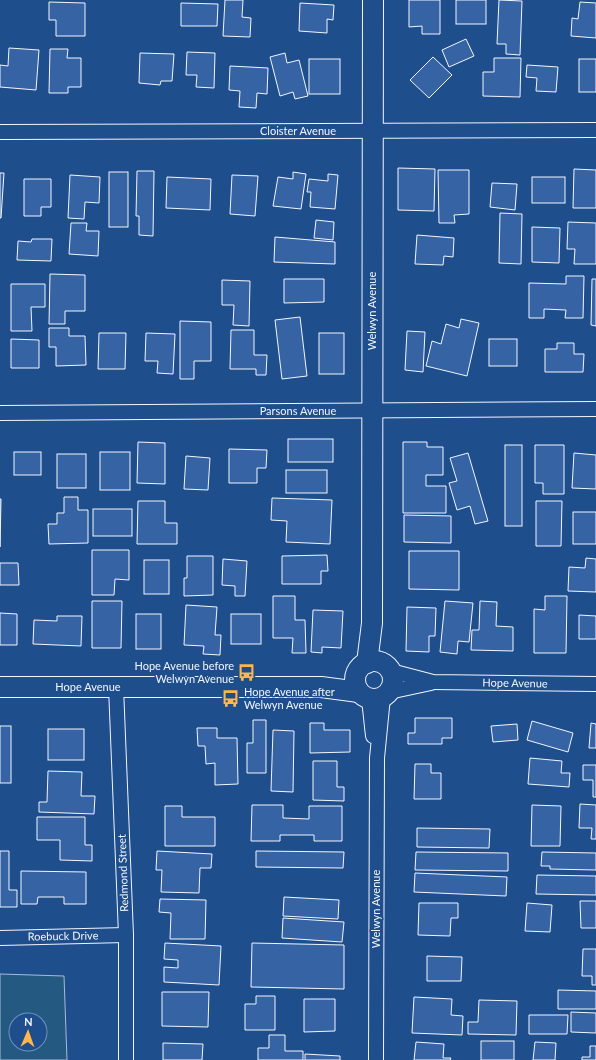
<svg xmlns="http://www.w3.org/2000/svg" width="596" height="1060" viewBox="0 0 596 1060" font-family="Lato,sans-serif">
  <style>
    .green { fill: #245a82; stroke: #a8bbd7; fill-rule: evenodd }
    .building { fill: #3563a3; stroke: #f2f6ff }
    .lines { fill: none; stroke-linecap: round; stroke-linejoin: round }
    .street-casing { stroke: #f2f6ff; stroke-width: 16 }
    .secondary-casing { stroke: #f2f6ff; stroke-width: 22 }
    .street { stroke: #1f4e8c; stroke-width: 14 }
    .secondary { stroke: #1f4e8c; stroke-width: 20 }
    .labels { text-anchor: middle; stroke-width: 3; stroke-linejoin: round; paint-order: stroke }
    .street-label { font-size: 11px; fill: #f2f6ff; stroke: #1f4e8c }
    .poi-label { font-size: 11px; fill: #f2f6ff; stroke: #1f4e8c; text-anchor: end }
  </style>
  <rect width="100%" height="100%" fill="#1f4e8c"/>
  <path class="green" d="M0,974l64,2 3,84h-67zM16,1020h24v24h-24z"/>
  <g class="building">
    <polygon points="225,0 243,0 242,17 251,18 250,37 223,36"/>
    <polygon points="409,0 440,0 440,34 422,34 422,26 409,27"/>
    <rect x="456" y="0" width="30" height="24"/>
    <polygon points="499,0 522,1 520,55 506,54 506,44 497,44"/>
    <polygon points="49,2 85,3 85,36 56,36 56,20 49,20"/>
    <polygon points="580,2 596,3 596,38 571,36 572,18 578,19"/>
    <polygon points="181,3 218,4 217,26 181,26"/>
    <polygon points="300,3 334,5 333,20 327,19 327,33 299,31"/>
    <polygon points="466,39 474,56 449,67 442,50"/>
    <polygon points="9,48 39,50 36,90 0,87 0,65 8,66"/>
    <polygon points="50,49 68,49 67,58 81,58 81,87 68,87 68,93 49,93"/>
    <polygon points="187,52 215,53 214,88 196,87 197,75 186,75"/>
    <polygon points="140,53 174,54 172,81 161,81 160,85 139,83"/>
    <polygon points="285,53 287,63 299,60 308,96 295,99 293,92 280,96 270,57"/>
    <polygon points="433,57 452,75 429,98 410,80"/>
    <polygon points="494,58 521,58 520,97 483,96 483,72 494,72"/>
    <rect x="309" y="59" width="31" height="35"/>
    <rect x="579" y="59" width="17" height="33"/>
    <polygon points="527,65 558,67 556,92 536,91 537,78 526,77"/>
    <polygon points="230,66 268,68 267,94 257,93 256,108 239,107 240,91 229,90"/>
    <polygon points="398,168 435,169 434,211 398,210"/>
    <polygon points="574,169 596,170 596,208 573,208"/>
    <polygon points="438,170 469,170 469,214 454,215 455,223 439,223"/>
    <polygon points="137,171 154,171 153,236 139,235 139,216 136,216"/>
    <rect x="109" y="172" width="19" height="55"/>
    <polygon points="293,172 306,174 301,209 273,206 278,177 293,179"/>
    <polygon points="0,173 4,173 1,218 0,218"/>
    <polygon points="328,174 338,175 335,209 310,207 311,192 307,192 309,179 328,181"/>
    <polygon points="70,175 100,177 99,203 85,202 84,219 68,218"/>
    <polygon points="232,175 258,176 255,216 230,214"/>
    <polygon points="167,177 211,179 210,210 166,208"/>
    <rect x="532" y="177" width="33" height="26"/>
    <polygon points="24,179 51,179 51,207 41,207 41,216 24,216"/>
    <polygon points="492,183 517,184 515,210 490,207"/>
    <polygon points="500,213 522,214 521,264 499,263"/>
    <polygon points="316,220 334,222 333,240 314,238"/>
    <polygon points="568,222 596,223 596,264 574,264 575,249 567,249"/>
    <polygon points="71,223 87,223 86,231 99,231 98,256 69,254"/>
    <polygon points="532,227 560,228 559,263 532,262"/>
    <polygon points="417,235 454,238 453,257 444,256 443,265 415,264"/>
    <polygon points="275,237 335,242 335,264 274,262"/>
    <polygon points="32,239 52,239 51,261 17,260 18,241 31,242"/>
    <polygon points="50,274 85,275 85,311 65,311 65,324 49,324"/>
    <polygon points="566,276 584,276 583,318 565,318 566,310 544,309 544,318 529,318 529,283 566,284"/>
    <polygon points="284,279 324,279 324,302 284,303"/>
    <polygon points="592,279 596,279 596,326 591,325"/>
    <polygon points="222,280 250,281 249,326 233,325 234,305 222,305"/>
    <polygon points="11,284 45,284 45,307 31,307 32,331 11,331"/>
    <polygon points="300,317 307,376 282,379 275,320"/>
    <polygon points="461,319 479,323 467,376 426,366 432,341 441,344 446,324 459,328"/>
    <polygon points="180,321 211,322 211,361 194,361 194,379 180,379"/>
    <polygon points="49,328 69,328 69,336 85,336 86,365 56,366 56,347 49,347"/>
    <polygon points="231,330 254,330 254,355 267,355 266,375 256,375 256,369 230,369"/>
    <polygon points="407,331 425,332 423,372 405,370"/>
    <polygon points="99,333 126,333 125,369 98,369"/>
    <polygon points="146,333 175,334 173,374 157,373 158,361 145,361"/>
    <rect x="319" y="333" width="25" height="41"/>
    <polygon points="11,339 39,340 39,368 11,368"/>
    <rect x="489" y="339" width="28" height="27"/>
    <polygon points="557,343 574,343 574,354 584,354 583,372 545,372 545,349 557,349"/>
    <rect x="288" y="439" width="45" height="23"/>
    <polygon points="138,442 165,443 165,484 137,483"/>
    <polygon points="403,442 427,442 427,447 443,447 443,475 426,475 426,486 446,486 446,513 403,513"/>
    <rect x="505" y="445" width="17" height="81"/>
    <polygon points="535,445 564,445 564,494 543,494 543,483 535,483"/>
    <polygon points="229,449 267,450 266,468 257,468 257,483 229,483"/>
    <rect x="14" y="452" width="27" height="23"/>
    <rect x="100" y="452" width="30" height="38"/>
    <polygon points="468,453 488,521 475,524 470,506 457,510 449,483 457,481 450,458"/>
    <polygon points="574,453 596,455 596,489 572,488"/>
    <rect x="57" y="454" width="29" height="34"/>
    <polygon points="186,456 210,458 208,490 184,489"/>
    <rect x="286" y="470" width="41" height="23"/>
    <polygon points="64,497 78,497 78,510 88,510 88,543 49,544 48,524 57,524 57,513 64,513"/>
    <polygon points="272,498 332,500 330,544 286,542 287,521 271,520"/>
    <polygon points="0,499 1,499 0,547"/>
    <polygon points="138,501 165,501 165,523 177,523 177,544 137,544"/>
    <polygon points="536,501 562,501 561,546 536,546"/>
    <rect x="93" y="509" width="39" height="27"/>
    <rect x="573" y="512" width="23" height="32"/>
    <polygon points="404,515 451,516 451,543 404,542"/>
    <polygon points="92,550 129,550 129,580 115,579 114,595 92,595"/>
    <polygon points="409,551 459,551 459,590 409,589"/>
    <polygon points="327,555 328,571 321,571 321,584 282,584 282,556"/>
    <polygon points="187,556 213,556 213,595 184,596 184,578 187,578"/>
    <polygon points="586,558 596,559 596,592 568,591 569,567 585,568"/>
    <polygon points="223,559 247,561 245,596 235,596 235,586 222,585"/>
    <rect x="144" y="560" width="25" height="34"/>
    <polygon points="0,563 18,563 19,585 0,585"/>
    <polygon points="273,596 295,596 295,620 305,620 306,653 292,653 293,638 273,638"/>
    <polygon points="545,596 567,596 566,653 534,653 534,609 545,610"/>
    <polygon points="92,601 122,601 121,648 92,648"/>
    <polygon points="445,601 473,603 469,642 458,641 457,654 440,652"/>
    <polygon points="480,601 497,602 496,626 513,627 513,651 471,650 472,630 479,630"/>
    <polygon points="186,605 217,607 215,635 221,635 220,655 203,654 204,646 184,645"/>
    <polygon points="407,607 436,608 435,636 429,636 429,652 406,651"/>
    <polygon points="313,610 343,611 341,648 322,647 322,653 311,652"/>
    <polygon points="0,613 17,614 17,645 0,645"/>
    <rect x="136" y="614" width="25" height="35"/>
    <rect x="231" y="614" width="30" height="30"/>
    <polygon points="579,615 596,616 596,639 579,639"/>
    <polygon points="57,616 82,616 81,646 33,644 34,620 57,621"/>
    <polygon points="415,718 452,718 452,738 442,738 442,744 408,744 408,733 415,733"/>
    <polygon points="253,720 266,720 266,773 247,773 247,743 253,743"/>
    <polygon points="532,721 573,733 568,752 527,740"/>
    <polygon points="310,723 324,723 324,730 350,730 350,752 310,753"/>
    <polygon points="591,723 596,724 596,748 589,748"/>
    <polygon points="517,724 518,740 493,742 491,726"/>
    <rect x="0" y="726" width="11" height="57"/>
    <polygon points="197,728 217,728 217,738 237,738 238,784 215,785 215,763 206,764 205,746 198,746"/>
    <rect x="48" y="729" width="36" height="31"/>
    <polygon points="273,730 294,731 293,792 271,791"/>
    <polygon points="530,758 562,761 561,773 570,773 569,787 528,784"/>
    <polygon points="313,761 337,761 337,787 344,787 344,801 313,800"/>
    <polygon points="415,764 431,764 431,773 441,773 441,799 414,799"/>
    <polygon points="583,765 596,765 596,797 593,797 593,780 583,780"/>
    <polygon points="48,771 82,772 81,796 95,796 94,814 39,812 39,802 47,802"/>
    <polygon points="580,804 596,805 596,839 591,839 592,828 579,828"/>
    <polygon points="252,805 283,805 283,818 309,819 309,806 342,806 342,841 314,841 314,835 280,835 280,841 251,841"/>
    <polygon points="532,805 561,806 560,846 531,846"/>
    <polygon points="165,806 182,806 182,817 215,817 215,846 165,846"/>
    <polygon points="37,817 85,817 85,845 92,845 92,861 60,860 60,840 37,840"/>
    <polygon points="417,828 490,829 489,848 417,847"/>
    <polygon points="0,851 9,851 9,890 17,890 17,907 0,907"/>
    <polygon points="157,851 212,854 211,868 200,868 199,893 161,892 162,870 156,870"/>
    <polygon points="256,851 344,852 343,868 256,867"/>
    <polygon points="416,852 508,853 508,871 415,870"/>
    <polygon points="542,852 596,853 596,870 550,869 550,866 541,866"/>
    <polygon points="21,871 86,872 86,904 64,904 64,897 38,897 37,904 21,904"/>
    <polygon points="415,873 507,877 506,896 414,892"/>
    <polygon points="537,875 596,876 596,895 536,894"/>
    <polygon points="284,897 339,900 338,919 283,916"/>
    <polygon points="160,899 206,900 205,939 170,939 171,913 159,912"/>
    <polygon points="580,901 596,901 596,928 581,928"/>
    <polygon points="419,903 458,903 458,918 451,918 450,936 418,935"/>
    <polygon points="527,903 552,905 550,932 525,931"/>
    <polygon points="283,918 344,922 342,942 282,938"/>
    <polygon points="165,943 221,946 219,985 164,982 164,967 178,968 178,960 164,959"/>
    <polygon points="252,943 344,945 344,989 251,987"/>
    <polygon points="583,949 596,949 596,985 592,985 592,976 582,976"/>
    <polygon points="427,956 462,957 461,981 427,981"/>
    <polygon points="558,990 596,991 596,1009 558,1009"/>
    <polygon points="162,992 209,992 208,1027 162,1026"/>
    <polygon points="256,996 275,996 275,1030 245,1030 245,1004 256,1004"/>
    <polygon points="414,997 452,999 451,1015 463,1016 462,1035 412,1033"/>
    <polygon points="304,999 335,999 335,1031 304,1032"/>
    <polygon points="479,1000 517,1001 516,1035 468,1034 468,1022 478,1022"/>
    <polygon points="571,1012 596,1013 596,1033 571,1032"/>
    <polygon points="529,1015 568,1015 567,1034 529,1034"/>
    <polygon points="269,1035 285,1035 285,1051 303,1051 303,1060 258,1060 258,1048 269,1048"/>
    <rect x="481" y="1041" width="33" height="19"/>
    <polygon points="416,1042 444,1044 443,1058 451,1058 450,1060 414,1060"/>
    <polygon points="535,1042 556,1043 555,1060 533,1060"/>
    <polygon points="163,1043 203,1044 202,1060 163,1060"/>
    <polygon points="590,1046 596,1046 596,1060 582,1060 582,1057 590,1057"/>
    <polygon points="305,1054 340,1056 340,1060 305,1060"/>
  </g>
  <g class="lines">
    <defs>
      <g id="street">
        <polyline points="0,132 596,130"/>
        <polyline points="0,413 596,409"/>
        <polyline points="391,671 433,682 596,684"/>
        <polyline points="116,687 126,935 126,1060"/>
        <polyline points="389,692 431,683"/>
        <polyline points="369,699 373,736"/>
        <polyline points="0,938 126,935"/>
        <polyline points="376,1060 377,758 383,697"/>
      </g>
      <g id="secondary">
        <circle cx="374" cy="680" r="19"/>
        <polyline points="367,663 372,623 373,0"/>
        <polyline points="0,687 321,687 359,692"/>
      </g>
    </defs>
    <use href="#street" class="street-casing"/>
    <use href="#secondary" class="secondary-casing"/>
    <use href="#street" class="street"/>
    <use href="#secondary" class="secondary"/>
  </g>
  <defs>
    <symbol id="bus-bare" viewBox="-9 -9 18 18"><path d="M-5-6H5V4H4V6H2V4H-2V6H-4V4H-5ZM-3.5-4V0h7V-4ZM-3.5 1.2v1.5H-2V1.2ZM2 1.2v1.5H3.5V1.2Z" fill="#ffb74d" stroke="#1f4e8c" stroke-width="2.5" paint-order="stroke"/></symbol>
  </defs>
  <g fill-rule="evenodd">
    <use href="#bus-bare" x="234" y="660" width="25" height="25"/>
    <use href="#bus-bare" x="218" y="686" width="25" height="25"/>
  </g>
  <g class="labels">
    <g class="street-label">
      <text x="298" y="135">Cloister Avenue</text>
      <text transform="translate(372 311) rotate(-90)" y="4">Welwyn Avenue</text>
      <text x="298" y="415">Parsons Avenue</text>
      <text transform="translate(515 683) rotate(1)" y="4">Hope Avenue</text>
      <text x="88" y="691">Hope Avenue</text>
      <text transform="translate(123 873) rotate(-92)" y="4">Redmond Street</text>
      <text transform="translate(376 909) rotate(-90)" y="4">Welwyn Avenue</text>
      <text transform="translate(63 936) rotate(-1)" y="4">Roebuck Drive</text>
    </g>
    <g class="poi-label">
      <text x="234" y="670">Hope Avenue before<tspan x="234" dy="13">Welwyn Avenue</tspan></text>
      <text x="244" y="696" text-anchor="start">Hope Avenue after<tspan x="244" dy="13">Welwyn Avenue</tspan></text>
    </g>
  </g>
  <g transform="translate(28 1032) rotate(2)"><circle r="19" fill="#1f4e8c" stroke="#7391ba"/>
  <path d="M0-3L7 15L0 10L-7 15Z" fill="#ffb74d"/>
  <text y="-6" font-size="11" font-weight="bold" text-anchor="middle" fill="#f2f6ff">N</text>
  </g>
</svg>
